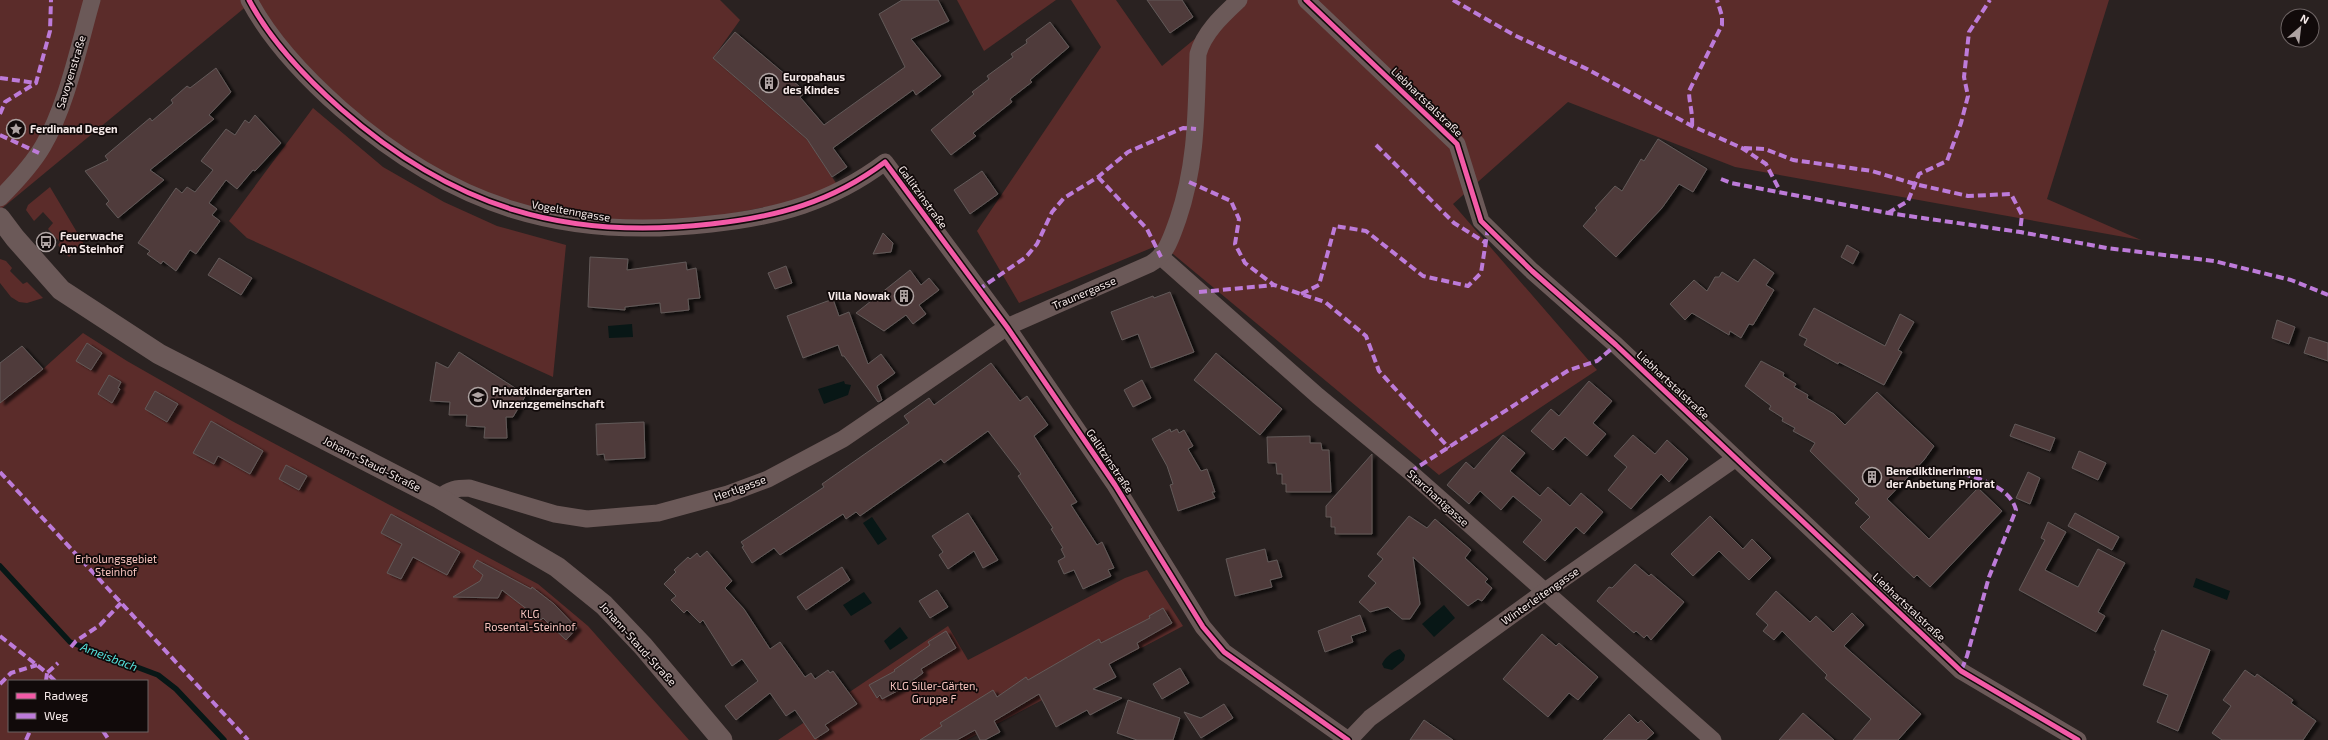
<svg xmlns="http://www.w3.org/2000/svg" width="2328" height="740" viewBox="0 0 2328 740" font-family="'Exo 2',sans-serif">
  <style>
    .green { fill: #5b2c2a; fill-rule: evenodd }
    .water { fill: #081716 }
    .lines { fill: none; stroke-linecap: round; stroke-linejoin: round }
    .stream { stroke: #081716; stroke-width: 5.5 }
    .building { fill: #503b3b; stroke: #625a59; filter: url(#shadow) }
    .minor { stroke: #6b5958; stroke-width: 17 }
    .tertiary { stroke: #6b5958; stroke-width: 21 }
    .quiet { stroke: #bd7bd9; stroke-width: 4; stroke-dasharray: 8 4; stroke-linecap: butt }
    .cycleway-casing { stroke: #110a0a; stroke-width: 8 }
    .cycleway { stroke: #f35aa7; stroke-width: 5 }
    .labels { text-anchor: middle; stroke-width: 3.5; stroke-linejoin: round; paint-order: stroke }
    .street-label { font-size: 11px; fill: #f5e9e8; stroke: #110a0a }
    .poi-label { font-size: 11px; font-weight: bold; fill: #f5e9e8; stroke: #110a0a; text-anchor: start }
    .park-label { font-size: 11px; fill: #f8c4bf; stroke: #110a0a }
    .water-label { font-size: 12px; font-style: italic; fill: #56e3dd; stroke: #110a0a }
  </style>
  <defs>
    <filter id="shadow"><feDropShadow dx="4.5" dy="2.5" stdDeviation="1" flood-color="#0009"/></filter>
  </defs>
  <rect width="100%" height="100%" fill="#2a2221"/>
  <g class="green">
    <polygon points="0,0 254,0 0,210"/>
    <polygon points="256,0 720,0 740,20 713,58 807,139 838,186 786,203 714,217 630,223 536,210 454,181 369,126 290,49"/>
    <polygon points="957,0 1056,0 984,51"/>
    <polygon points="1071,0 1116,0 1162,66 1242,0 2109,0 2047,199 2141,240 1735,167 1568,102 1453,204 1597,370 1439,475 1161,244 1019,303 977,231 1101,47"/>
    <polygon points="313,108 383,167 444,202 497,226 566,245 553,377 247,238 229,221"/>
    <polygon points="50,187 84,244 69,257 58,245 60,242 48,229 53,223 43,212 34,221 26,210 28,205"/>
    <polygon points="0,259 6,261 12,268 10,271 23,284 27,282 43,298 27,303 19,302 11,297 0,283"/>
    <path d="M83,333l44,28 105,60 306,163 50,42 101,114h-689v-338l43,-33zM9,681h138v50h-138z"/>
    <polygon points="1147,570 1183,626 966,740 778,740 948,626 968,660 1125,578"/>
  </g>
  <g class="water">
    <polygon points="632,324 633,337 609,338 608,326"/>
    <polygon points="844,381 845,384 851,385 848,395 824,404 818,389"/>
    <polygon points="872,517 887,539 878,545 863,523"/>
    <polygon points="2196,578 2230,591 2227,600 2193,587"/>
    <polygon points="864,592 872,603 851,616 843,605"/>
    <polygon points="1444,605 1455,618 1434,637 1422,624"/>
    <polygon points="900,627 908,638 890,650 884,641"/>
    <path d="M1400,649l5,6 -1,5 -12,10 -8,-2 -2,-4c3,-7 11,-13 18,-15z"/>
  </g>
  <g class="lines">
    <polyline class="stream" points="0,566 70,642 158,675 176,689 224,740"/>
  </g>
  <g class="building">
    <polygon points="902,0 938,0 949,21 911,39 941,76 916,95 913,90 833,148 847,167 832,177 807,139 713,58 735,32 806,92 800,97 824,125 905,67 879,14"/>
    <polygon points="1147,0 1182,0 1193,17 1170,33"/>
    <polygon points="1050,22 1069,47 1030,80 1032,82 1010,99 1012,102 973,133 976,136 951,155 931,130 974,94 972,92 989,79 987,76 1013,57 1011,54 1027,43 1026,40"/>
    <polygon points="216,68 231,92 209,115 214,119 150,170 164,180 118,218 106,204 109,201 85,171 108,160 105,156 150,118 152,121 173,103 171,100 187,86 190,88"/>
    <polygon points="255,115 281,143 255,171 253,170 237,189 226,180 209,203 217,209 212,215 220,221 196,254 190,250 176,271 163,261 161,264 147,254 150,251 138,243 176,188 182,193 187,187 195,192 213,170 201,161 226,129 235,135 245,120 249,123"/>
    <polygon points="1658,139 1707,169 1693,192 1679,184 1662,208 1616,257 1583,226 1597,210 1595,208 1615,186 1622,191 1641,159 1644,161"/>
    <polygon points="982,171 998,194 970,214 954,190"/>
    <polygon points="883,233 893,243 891,252 873,254"/>
    <polygon points="1847,245 1859,252 1853,264 1841,257"/>
    <polygon points="590,257 628,259 627,270 686,262 687,270 696,268 700,298 688,299 689,310 661,313 660,303 625,307 625,310 588,307"/>
    <polygon points="219,258 252,278 241,295 208,275"/>
    <polygon points="1754,259 1774,273 1766,285 1774,290 1753,325 1749,324 1741,338 1730,331 1729,335 1692,313 1685,320 1670,304 1694,280 1707,291 1715,277 1719,277 1722,272 1738,282"/>
    <polygon points="786,266 792,283 775,289 768,273"/>
    <polygon points="910,270 921,285 929,278 939,290 919,305 926,314 913,324 906,315 884,331 856,313"/>
    <polygon points="1170,292 1194,352 1151,368 1138,334 1122,340 1111,312 1153,296 1154,298"/>
    <polygon points="833,299 839,316 849,312 868,364 881,354 895,373 877,386 882,400 878,402 844,356 842,356 838,345 803,358 787,316"/>
    <polygon points="1814,308 1885,346 1900,314 1914,322 1898,350 1902,352 1884,385 1839,362 1838,364 1804,345 1807,339 1799,335"/>
    <polygon points="2277,320 2295,327 2289,344 2272,338"/>
    <polygon points="2309,337 2328,343 2328,361 2304,353"/>
    <polygon points="87,343 102,353 91,370 76,361"/>
    <polygon points="22,346 43,369 0,403 0,363"/>
    <polygon points="459,352 526,395 513,417 506,417 507,438 484,438 485,427 466,426 467,415 449,415 450,402 430,401 436,362 448,368"/>
    <polygon points="1216,353 1282,409 1260,435 1194,380"/>
    <polygon points="1761,361 1784,373 1783,376 1796,384 1794,387 1808,395 1807,398 1834,414 1845,425 1877,392 1934,446 1924,460 1887,499 1929,539 1978,488 2002,511 1930,587 1917,575 1914,578 1860,527 1870,517 1855,503 1859,499 1810,451 1815,443 1793,431 1795,428 1782,421 1783,418 1769,409 1771,406 1745,386"/>
    <polygon points="991,363 1020,401 1027,396 1048,425 1034,436 1077,502 1071,505 1097,545 1102,542 1114,568 1108,570 1111,576 1083,589 1074,570 1064,574 1058,561 1065,557 1061,549 1063,548 1051,529 1053,528 1018,476 1021,474 988,431 944,463 941,459 860,516 856,512 846,519 843,514 780,555 774,548 752,563 742,547 744,546 741,542 824,487 822,484 909,423 904,416 929,398 934,405"/>
    <polygon points="109,375 121,382 118,388 120,389 112,403 98,394"/>
    <polygon points="1142,380 1151,398 1133,407 1124,390"/>
    <polygon points="1589,381 1612,401 1593,423 1606,434 1587,456 1565,437 1553,450 1531,431 1551,409 1559,416"/>
    <polygon points="155,391 178,404 167,422 145,409"/>
    <polygon points="211,421 263,451 250,474 218,456 214,464 193,453"/>
    <polygon points="644,422 645,458 605,460 604,454 597,455 596,424"/>
    <polygon points="2015,424 2055,438 2050,451 2010,436"/>
    <polygon points="1170,429 1171,432 1177,429 1179,433 1184,430 1193,446 1188,449 1201,471 1207,469 1215,492 1212,492 1215,498 1178,511 1170,485 1173,484 1167,466 1152,439"/>
    <polygon points="1503,435 1525,453 1510,471 1540,496 1548,487 1570,506 1581,493 1603,512 1584,534 1576,527 1545,561 1523,542 1542,520 1513,496 1501,510 1480,491 1469,504 1447,485 1466,462 1474,469"/>
    <polygon points="1633,435 1655,454 1667,440 1688,459 1669,482 1661,474 1631,509 1608,490 1627,467 1614,456"/>
    <polygon points="1310,436 1310,443 1321,443 1322,450 1329,450 1331,492 1286,492 1286,484 1282,484 1282,474 1277,474 1276,463 1268,463 1267,437"/>
    <polygon points="2079,451 2106,463 2098,480 2072,468"/>
    <polygon points="1372,454 1372,534 1335,534 1335,527 1331,527 1331,517 1326,517 1326,506"/>
    <polygon points="286,465 307,476 299,490 279,479"/>
    <polygon points="2028,472 2040,478 2030,504 2016,498"/>
    <polygon points="968,513 998,560 983,568 974,551 948,569 939,555 943,552 932,536"/>
    <polygon points="2075,513 2119,537 2112,550 2068,526"/>
    <polygon points="391,514 460,552 447,575 413,557 401,579 387,573 402,544 381,533"/>
    <polygon points="1409,516 1427,528 1435,519 1471,550 1465,558 1488,579 1485,582 1492,588 1482,601 1478,599 1468,606 1413,557 1420,604 1410,619 1402,619 1388,607 1370,612 1359,602 1376,583 1368,576 1383,559 1377,554"/>
    <polygon points="1710,516 1743,549 1752,539 1771,558 1749,580 1719,551 1693,576 1671,554"/>
    <polygon points="2048,522 2066,532 2045,570 2078,587 2098,549 2125,563 2098,612 2105,616 2096,632 2019,590 2045,540 2041,538"/>
    <polygon points="1265,549 1268,562 1277,560 1282,577 1270,580 1272,587 1235,596 1226,559"/>
    <polygon points="707,551 732,581 725,588 744,609 770,649 780,642 805,677 811,673 815,679 828,670 830,673 833,671 857,704 825,725 829,730 815,739 795,710 786,716 770,693 736,720 725,706 758,681 742,659 732,666 703,620 700,623 687,610 684,613 671,600 676,596 664,584 676,572 674,570 688,557 690,559 697,553 700,557"/>
    <polygon points="477,560 531,589 532,587 554,604 577,628 566,640 543,618 541,620 502,590 498,598 453,597 480,581 483,575 473,567"/>
    <polygon points="1635,564 1649,576 1651,574 1684,602 1651,640 1647,635 1644,638 1636,631 1634,633 1597,601 1609,587 1612,588"/>
    <polygon points="842,567 850,580 806,610 797,597"/>
    <polygon points="937,590 948,607 930,618 919,601"/>
    <polygon points="1776,591 1810,622 1816,616 1833,632 1852,613 1864,625 1844,646 1921,714 1898,740 1853,740 1871,719 1825,678 1827,675 1782,631 1774,640 1763,631 1768,625 1756,614"/>
    <polygon points="1163,608 1172,623 1137,643 1139,648 1109,664 1116,677 1093,689 1122,698 1090,715 1087,710 1056,727 1039,694 994,721 1000,732 985,740 980,740 975,730 957,740 920,740 942,726 940,723 993,690 997,697 1026,677 1028,680 1099,639 1101,643 1150,618 1149,616"/>
    <polygon points="1360,615 1366,631 1351,636 1353,642 1325,652 1318,631"/>
    <polygon points="2162,630 2210,650 2178,731 2157,722 2168,695 2143,685 2156,651 2154,650"/>
    <polygon points="946,631 956,648 921,669 923,673 901,689 882,699 880,695 877,698 869,685 895,671 894,670 930,645 928,642"/>
    <polygon points="1542,634 1556,646 1559,643 1598,677 1578,700 1569,693 1548,717 1503,679"/>
    <polygon points="1180,668 1189,683 1162,699 1153,684"/>
    <polygon points="2245,670 2255,677 2257,674 2293,700 2291,703 2316,721 2303,740 2222,740 2212,733 2231,706 2223,700"/>
    <polygon points="1128,700 1180,718 1173,740 1137,740 1117,733"/>
    <polygon points="1224,704 1233,718 1201,738 1184,712 1201,718"/>
    <polygon points="1803,713 1834,740 1779,740"/>
    <polygon points="1629,714 1638,723 1641,720 1654,733 1646,740 1603,740"/>
    <polygon points="1424,720 1453,740 1410,740"/>
  </g>
  <g class="lines">
    <g class="minor">
      <path d="M249,0c22,42 57,78 92,109 112,98 223,132 370,115 66,-7 121,-22 174,-62l122,165 108,158 88,142 21,25 124,88"/>
      <polyline points="1306,0 1457,144 1481,221 1532,271 1616,345 1961,671 2078,740"/>
      <path d="M0,198c16,-16 32,-33 43,-52 24,-41 36,-101 49,-146"/>
      <polyline points="1161,257 1318,396 1410,472 1713,740"/>
      <path d="M439,498c10,-9 18,-10 30,-10l86,26 32,5 71,-6 70,-19 40,-15 75,-40 164,-112 143,-63c17,-10 21,-26 28,-45 19,-56 18,-107 20,-165 6,-22 25,-39 41,-54"/>
      <polyline points="1349,740 1370,718 1544,592 1736,458"/>
    </g>
    <polyline class="tertiary" points="0,218 15,238 61,290 159,354 439,498 557,567 604,605 643,646 722,740"/>
    <g class="quiet">
      <polyline points="1453,0 1514,35 1587,69 1692,126 1742,148 1766,164 1780,191"/>
      <polyline points="0,78 36,83"/>
      <polyline points="0,114 5,102 36,83 50,31 51,0"/>
      <path d="M1692,126c1,-14 -3,-23 -3,-35l33,-66v-9l-5,-16"/>
      <polyline points="0,135 39,153"/>
      <polyline points="1376,145 1454,223 1486,243"/>
      <polyline points="1744,148 1765,149 1793,160 1872,171 1915,184 1968,196 2011,194 2022,215 2020,232"/>
      <polyline points="1098,177 1147,229 1161,257"/>
      <polyline points="1721,179 1731,183 1888,213 2020,232 2107,248 2214,261 2291,280 2328,295"/>
      <polyline points="1189,182 1231,201 1239,219 1235,244 1245,263 1274,285 1325,302 1366,336 1379,371 1449,448"/>
      <polyline points="1888,213 1908,201 1919,174 1947,161 1961,123 1968,96 1964,77 1969,32 1990,0"/>
      <polyline points="978,290 1026,257 1037,244 1052,212 1064,198 1098,177 1128,152 1183,128 1196,129"/>
      <polyline points="1199,292 1274,285"/>
      <polyline points="1301,294 1319,285 1335,226 1366,231 1423,276 1468,286 1481,273 1488,228"/>
      <path d="M1951,471c21,5 59,14 65,39l-27,67 -22,79 -6,15"/>
      <polyline points="0,472 248,740"/>
      <polyline points="1410,472 1569,370 1597,361 1616,345"/>
      <polyline points="0,636 47,673 46,681"/>
      <polyline points="71,647 76,641 100,625 121,603"/>
      <polyline points="55,681 47,673 58,663"/>
      <polyline points="0,684 11,673 37,665"/>
      <polyline points="103,731 109,740"/>
      <polyline points="26,740 30,731"/>
    </g>
    <defs>
      <g id="cycleway">
        <path d="M249,0c22,42 57,78 92,109 112,98 223,132 370,115 66,-7 121,-22 174,-62l122,165 108,158 88,142 21,25 124,88"/>
        <polyline points="1306,0 1457,144 1481,221 1532,271 1616,345 1961,671 2078,740"/>
      </g>
    </defs>
    <use href="#cycleway" class="cycleway-casing"/>
    <use href="#cycleway" class="cycleway"/>
  </g>
  <defs>
    <symbol id="building-ring" viewBox="-11 -11 22 22"><circle r="9.5" fill="#110a0a" stroke="#aea3a2" stroke-width="1.5"/><path d="M-4-6H4V6H1V3H-1V6H-4ZM-2.5-4.3h1.7v1.8h-1.7ZM.8-4.3h1.7v1.8H.8ZM-2.5-1h1.7V.8h-1.7ZM.8-1h1.7V.8H.8Z" fill="#aea3a2"/></symbol>
    <symbol id="sight-ring" viewBox="-11 -11 22 22"><circle r="9.5" fill="#110a0a" stroke="#aea3a2" stroke-width="1.5"/><path d="M0-6L1.8-2.2L6-1.7L2.9 1.2L3.7 5.4L0 3.3L-3.7 5.4L-2.9 1.2L-6-1.7L-1.8-2.2Z" fill="#aea3a2"/></symbol>
    <symbol id="bus-ring" viewBox="-11 -11 22 22"><circle r="9.5" fill="#110a0a" stroke="#aea3a2" stroke-width="1.5"/><path d="M-5-6H5V4H4V6H2V4H-2V6H-4V4H-5ZM-3.5-4V0h7V-4ZM-3.5 1.2v1.5H-2V1.2ZM2 1.2v1.5H3.5V1.2Z" fill="#aea3a2"/></symbol>
    <symbol id="school-ring" viewBox="-11 -11 22 22"><circle r="9.5" fill="#110a0a" stroke="#aea3a2" stroke-width="1.5"/><path d="M0-5L7-2L0 1L-7-2ZM-4 1L0 2.5L4 1V4Q0 6-4 4Z" fill="#aea3a2"/></symbol>
  </defs>
  <g fill-rule="evenodd">
    <use href="#building-ring" x="758" y="72" width="22" height="22"/>
    <use href="#sight-ring" x="5" y="118" width="22" height="22"/>
    <use href="#bus-ring" x="35" y="231" width="22" height="22"/>
    <use href="#building-ring" x="893" y="285" width="22" height="22"/>
    <use href="#school-ring" x="467" y="386" width="22" height="22"/>
    <use href="#building-ring" x="1861" y="466" width="22" height="22"/>
  </g>
  <g class="labels">
    <g class="street-label">
      <text transform="translate(71 72) rotate(-73)" y="4">Savoyenstraße</text>
      <text transform="translate(1427 102) rotate(44)" y="4">Liebhartstalstraße</text>
      <text transform="translate(923 197) rotate(54)" y="4">Gallitzinstraße</text>
      <text transform="translate(571 211) rotate(10)" y="4">Vogeltenngasse</text>
      <text transform="translate(1084 293) rotate(-23)" y="4">Traunergasse</text>
      <text transform="translate(1673 385) rotate(43)" y="4">Liebhartstalstraße</text>
      <text transform="translate(1110 461) rotate(56)" y="4">Gallitzinstraße</text>
      <text transform="translate(372 464) rotate(27)" y="4">Johann-Staud-Straße</text>
      <text transform="translate(740 488) rotate(-20)" y="4">Hertlgasse</text>
      <text transform="translate(1438 498) rotate(42)" y="4">Starchantgasse</text>
      <text transform="translate(1540 596) rotate(-35)" y="4">Winterleitengasse</text>
      <text transform="translate(1909 607) rotate(43)" y="4">Liebhartstalstraße</text>
      <text transform="translate(638 644) rotate(48)" y="4">Johann-Staud-Straße</text>
    </g>
    <g class="poi-label">
      <text x="783" y="81">Europahaus<tspan x="783" dy="13">des Kindes</tspan></text>
      <text x="30" y="133">Ferdinand Degen</text>
      <text x="60" y="240">Feuerwache<tspan x="60" dy="13">Am Steinhof</tspan></text>
      <text x="890" y="300" text-anchor="end">Villa Nowak</text>
      <text x="492" y="395">Privatkindergarten<tspan x="492" dy="13">Vinzenzgemeinschaft</tspan></text>
      <text x="1886" y="475">Benediktinerinnen<tspan x="1886" dy="13">der Anbetung Priorat</tspan></text>
    </g>
    <g class="park-label">
      <text x="116" y="563">Erholungsgebiet<tspan x="116" dy="13">Steinhof</tspan></text>
      <text x="530" y="618">KLG<tspan x="530" dy="13">Rosental-Steinhof</tspan></text>
      <text x="934" y="690">KLG Siller-Gärten,<tspan x="934" dy="13">Gruppe F</tspan></text>
    </g>
    <g class="water-label">
      <text transform="translate(109 657) rotate(21)" y="4">Ameisbach</text>
    </g>
  </g>
  <rect x="8" y="680" width="140" height="52" fill="#110a0a" stroke="#6c6363"/>
  <rect x="16" y="693" width="20" height="6" fill="#f35aa7" stroke="#6c6363"/>
  <text x="44" y="700" font-size="12" fill="#f5e9e8">Radweg</text>
  <rect x="16" y="713" width="20" height="6" fill="#bd7bd9" stroke="#6c6363"/>
  <text x="44" y="720" font-size="12" fill="#f5e9e8">Weg</text>
  <g transform="translate(2300 28) rotate(28)"><circle r="19" fill="#110a0a" stroke="#6c6363"/>
  <path d="M0-3L7 15L0 10L-7 15Z" fill="#aea3a2"/>
  <text y="-6" font-size="11" font-weight="bold" text-anchor="middle" fill="#f5e9e8">N</text>
  </g>
</svg>
